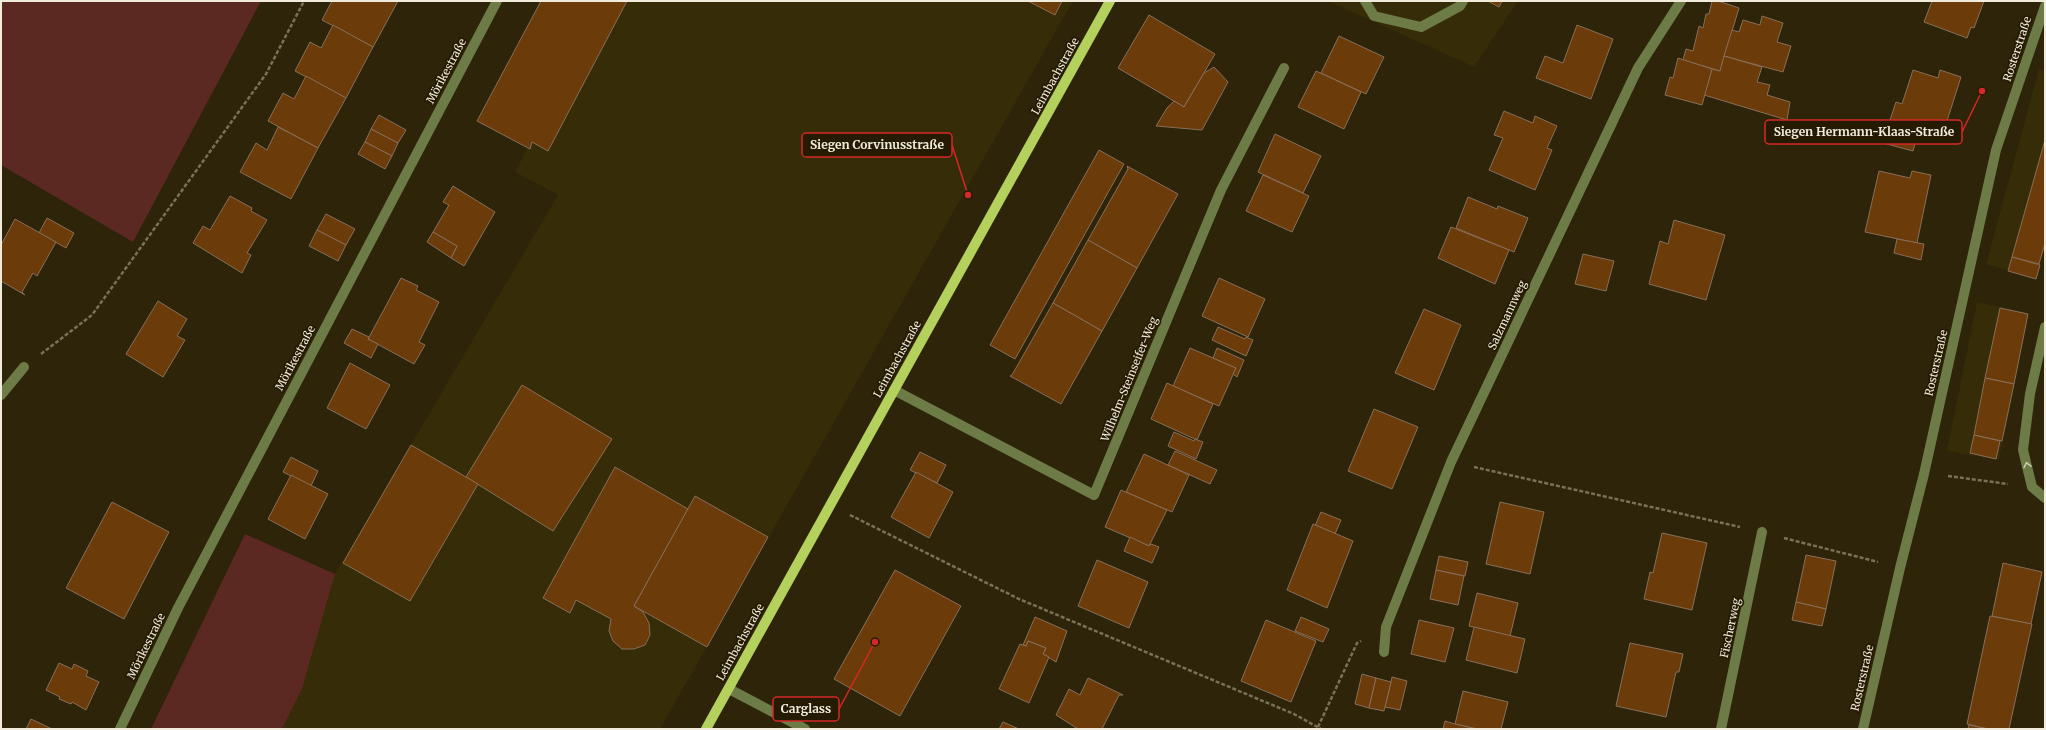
<svg xmlns="http://www.w3.org/2000/svg" width="2046" height="730" viewBox="0 0 2046 730" font-family="Merriweather,serif">
  <style>
    .built { fill: #372c08 }
    .green { fill: #5c2822 }
    .building { fill: #6b3b09; stroke: #886f5b }
    .lines { fill: none; stroke-linecap: round; stroke-linejoin: round }
    .path { stroke: #79715a; stroke-width: 2.5; stroke-dasharray: 4 2; stroke-linecap: butt }
    .minor { stroke: #6d7b46; stroke-width: 10 }
    .major { stroke: #b5d15d; stroke-width: 10 }
    .oneway { stroke: #c9c9ae }
    .labels { text-anchor: middle; stroke-width: 3.5; stroke-linejoin: round; paint-order: stroke }
    .street-label { font-size: 11px; fill: #f1ebdb; stroke: #241b02 }
    .leader { fill: none; stroke: #d62828; stroke-width: 1.5 }
    .callout-dot { fill: #d62828; stroke: #241b02; stroke-width: 1.5 }
    .callout { fill: #241b02; stroke: #d62828; stroke-width: 1.5 }
    .callout-label { font-size: 12px; text-anchor: middle; font-weight: bold; fill: #f1ebdb }
  </style>
  <rect width="100%" height="100%" fill="#2d2409"/>
  <g class="built">
    <polygon points="604,1 1073,1 660,729 282,729 302,689 335,574 558,195 515,172"/>
    <polygon points="1328,1 1518,1 1474,67"/>
    <polygon points="2039,69 2045,71 2045,246 2036,278 1986,264"/>
    <polygon points="1977,302 2028,313 1999,460 1947,451"/>
  </g>
  <g class="green">
    <polygon points="1,1 261,1 133,242 1,165"/>
    <polygon points="245,534 335,574 302,689 282,729 151,729"/>
  </g>
  <g class="building">
    <polygon points="332,1 398,1 373,47 322,20"/>
    <polygon points="541,1 627,1 548,151 532,142 530,149 477,121"/>
    <polygon points="1028,1 1062,1 1055,15"/>
    <polygon points="1488,1 1502,1 1499,7"/>
    <polygon points="1712,1 1718,1 1739,8 1720,71 1683,60 1686,49 1693,51 1699,26 1703,28 1706,14 1709,14"/>
    <polygon points="1932,1 1984,1 1974,28 1971,27 1967,38 1924,22"/>
    <polygon points="1149,15 1215,54 1184,107 1118,68"/>
    <polygon points="1762,16 1783,23 1777,42 1791,46 1783,72 1724,56 1732,30 1739,32 1743,20 1760,25"/>
    <polygon points="333,25 373,47 346,98 295,71 310,42 321,48"/>
    <polygon points="1577,25 1613,39 1591,99 1536,78 1545,56 1563,63"/>
    <polygon points="1339,36 1384,57 1366,94 1321,73"/>
    <polygon points="1724,56 1762,67 1757,82 1770,85 1767,95 1790,102 1787,120 1704,95 1712,69 1720,71"/>
    <polygon points="1678,58 1712,69 1702,105 1665,95 1670,77 1673,78"/>
    <polygon points="1214,67 1228,82 1202,130 1156,126 1167,108 1174,101 1184,107 1204,73"/>
    <polygon points="1913,70 1938,78 1940,70 1961,77 1940,143 1888,126 1896,102 1902,104"/>
    <polygon points="1316,71 1361,92 1344,129 1298,107"/>
    <polygon points="306,76 346,98 318,148 268,121 283,93 294,99"/>
    <polygon points="1504,111 1533,123 1535,116 1557,126 1547,148 1552,150 1535,190 1489,170 1503,138 1494,135"/>
    <polygon points="379,115 406,130 398,143 371,129"/>
    <polygon points="1888,126 1917,136 1913,151 1883,143"/>
    <polygon points="278,127 318,148 291,199 240,172 256,143 267,150"/>
    <polygon points="371,129 398,143 392,156 365,142"/>
    <polygon points="1275,134 1321,156 1303,193 1258,172"/>
    <polygon points="2045,140 2045,243 2039,264 2012,257"/>
    <polygon points="365,142 392,156 385,169 358,154"/>
    <polygon points="1099,150 1124,164 1015,359 990,345"/>
    <polygon points="1127,166 1178,194 1137,268 1088,240 1128,169"/>
    <polygon points="1879,171 1910,178 1912,171 1931,175 1917,243 1865,232"/>
    <polygon points="1263,175 1309,196 1292,232 1246,211"/>
    <polygon points="453,186 495,212 464,266 451,258 457,246 433,232 449,205 443,202"/>
    <polygon points="230,196 252,208 251,211 267,220 247,253 251,255 242,273 193,243 203,226 210,230"/>
    <polygon points="1468,197 1497,209 1498,206 1528,218 1514,252 1456,228"/>
    <polygon points="326,214 355,229 346,245 317,230"/>
    <polygon points="47,218 74,233 66,248 39,233"/>
    <polygon points="15,219 56,242 37,276 33,273 22,292 25,295 1,281 1,245"/>
    <polygon points="1674,220 1725,235 1706,300 1649,284 1660,241 1668,244"/>
    <polygon points="1451,227 1509,250 1495,284 1438,258"/>
    <polygon points="317,230 346,245 338,261 309,246"/>
    <polygon points="433,232 457,246 451,258 427,242"/>
    <polygon points="1897,239 1924,244 1921,260 1894,253"/>
    <polygon points="1088,240 1137,268 1102,331 1053,303"/>
    <polygon points="1583,254 1614,261 1606,291 1575,284"/>
    <polygon points="2012,257 2040,265 2036,279 2008,271"/>
    <polygon points="401,278 418,286 416,290 439,302 419,342 425,345 414,364 368,339"/>
    <polygon points="1219,278 1265,299 1248,337 1202,316"/>
    <polygon points="158,301 187,319 177,336 185,340 163,377 126,354"/>
    <polygon points="1053,303 1102,331 1061,404 1010,376 1012,375"/>
    <polygon points="2000,308 2028,314 2014,384 1985,378"/>
    <polygon points="1424,309 1461,325 1434,390 1395,373"/>
    <polygon points="1218,327 1245,339 1246,337 1253,340 1246,356 1212,340"/>
    <polygon points="352,329 369,337 368,339 378,344 371,358 344,343"/>
    <polygon points="1190,348 1236,368 1219,406 1173,386"/>
    <polygon points="1217,348 1244,360 1237,377 1233,374 1236,368 1213,358"/>
    <polygon points="350,363 390,385 366,429 327,408"/>
    <polygon points="1985,378 2014,384 2002,441 1974,435"/>
    <polygon points="1167,383 1213,404 1197,440 1151,419"/>
    <polygon points="522,385 612,439 553,531 466,477"/>
    <polygon points="1374,409 1418,427 1392,489 1348,471"/>
    <polygon points="1174,432 1194,441 1195,439 1203,442 1196,459 1168,446"/>
    <polygon points="1974,435 2000,441 1996,459 1970,453"/>
    <polygon points="411,445 478,484 410,601 343,563"/>
    <polygon points="1175,451 1217,470 1210,484 1168,465"/>
    <polygon points="920,452 946,465 937,483 910,470"/>
    <polygon points="1144,454 1189,475 1172,512 1126,492"/>
    <polygon points="291,457 318,471 311,486 283,472"/>
    <polygon points="615,467 688,509 634,606 643,612 649,623 650,635 645,645 634,649 622,649 613,641 609,631 611,619 576,600 570,613 543,598"/>
    <polygon points="916,472 953,492 929,538 891,517"/>
    <polygon points="291,475 328,494 305,539 268,519"/>
    <polygon points="1121,490 1167,510 1149,546 1105,527"/>
    <polygon points="695,496 768,537 707,647 634,606"/>
    <polygon points="112,502 169,532 124,619 66,588"/>
    <polygon points="1500,502 1544,512 1530,574 1486,564"/>
    <polygon points="1321,512 1341,520 1335,534 1315,526"/>
    <polygon points="1313,524 1353,541 1327,608 1287,590"/>
    <polygon points="1662,533 1707,543 1692,610 1644,599 1650,572 1653,573"/>
    <polygon points="1130,537 1149,546 1151,544 1159,547 1152,563 1124,551"/>
    <polygon points="1806,555 1836,561 1826,609 1796,602"/>
    <polygon points="1439,556 1468,562 1465,576 1436,570"/>
    <polygon points="1097,560 1148,582 1129,628 1078,606"/>
    <polygon points="2003,563 2042,572 2031,624 1992,616"/>
    <polygon points="895,570 961,606 900,716 834,679"/>
    <polygon points="1436,570 1464,576 1458,605 1430,599"/>
    <polygon points="1477,593 1518,603 1510,636 1469,626"/>
    <polygon points="1796,602 1826,609 1822,626 1792,620"/>
    <polygon points="1990,616 2032,624 2009,729 1988,729 1967,724"/>
    <polygon points="1035,617 1067,631 1056,662 1043,654 1046,648 1028,641 1026,646 1023,645"/>
    <polygon points="1301,617 1329,629 1323,642 1295,631"/>
    <polygon points="1266,620 1316,641 1291,702 1241,681"/>
    <polygon points="1419,620 1454,628 1445,662 1411,654"/>
    <polygon points="1474,627 1525,639 1517,673 1466,660"/>
    <polygon points="1028,641 1046,648 1043,654 1049,657 1029,703 999,689 1020,644 1026,646"/>
    <polygon points="1630,643 1683,654 1679,672 1676,672 1666,717 1616,706"/>
    <polygon points="59,663 72,669 74,664 88,671 86,676 99,682 86,710 72,702 71,704 59,699 60,697 46,690"/>
    <polygon points="1362,674 1376,678 1369,708 1355,704"/>
    <polygon points="1392,677 1407,681 1400,710 1385,707"/>
    <polygon points="1088,678 1123,695 1119,695 1102,729 1078,729 1056,715 1069,689 1080,695"/>
    <polygon points="1376,678 1391,682 1384,711 1369,708"/>
    <polygon points="1463,691 1508,702 1501,729 1477,729 1455,724"/>
    <polygon points="31,719 52,729 26,729"/>
    <polygon points="1445,721 1455,724 1477,729 1443,729"/>
    <polygon points="1003,722 1019,729 999,729"/>
    <polygon points="1969,725 1988,729 1968,729"/>
  </g>
  <g class="lines">
    <g class="path">
      <polyline points="41,354 92,315 266,74 304,1"/>
      <polyline points="1474,467 1740,527"/>
      <polyline points="1948,476 2008,484"/>
      <polyline points="850,515 1019,599 1294,714 1321,729"/>
      <polyline points="1784,538 1878,562"/>
      <polyline points="1318,727 1357,643 1361,641"/>
    </g>
    <g class="minor">
      <polyline points="1365,1 1374,16 1421,27 1460,6 1463,1"/>
      <polyline points="2045,327 2030,394 2023,450 2032,487 2045,498"/>
      <polyline points="894,390 1094,495 1221,190 1284,68"/>
      <polyline points="1,395 24,367"/>
      <polyline points="1384,652 1386,627 1451,462 1638,68 1681,1"/>
      <polyline points="729,689 805,729"/>
      <polyline points="120,729 178,608 497,1"/>
      <polyline points="1721,729 1762,532"/>
      <polyline points="1863,729 1900,568 1924,474 1996,150 2045,6"/>
    </g>
    <polyline class="major" points="706,729 1110,1"/>
  </g>
  <defs><path id="oneway-chevron" d="M-2-3.5L2.5 0L-2 3.5" fill="none" stroke-width="1.6" stroke-linecap="round" stroke-linejoin="round"/></defs>
  <use class="oneway" href="#oneway-chevron" transform="translate(2027 465) rotate(-103)"/>
  <g class="labels">
    <g class="street-label">
      <text transform="translate(2017 49) rotate(-72)" y="4">Rosterstraße</text>
      <text transform="translate(446 71) rotate(-62)" y="4">Mörikestraße</text>
      <text transform="translate(1055 76) rotate(-61)" y="4">Leimbachstraße</text>
      <text transform="translate(1507 315) rotate(-65)" y="4">Salzmannweg</text>
      <text transform="translate(295 358) rotate(-62)" y="4">Mörikestraße</text>
      <text transform="translate(897 359) rotate(-61)" y="4">Leimbachstraße</text>
      <text transform="translate(1936 363) rotate(-77)" y="4">Rosterstraße</text>
      <text transform="translate(1129 379) rotate(-68)" y="4">Wilhelm-Steinseifer-Weg</text>
      <text transform="translate(1730 628) rotate(-78)" y="4">Fischerweg</text>
      <text transform="translate(740 642) rotate(-61)" y="4">Leimbachstraße</text>
      <text transform="translate(146 646) rotate(-64)" y="4">Mörikestraße</text>
      <text transform="translate(1862 678) rotate(-77)" y="4">Rosterstraße</text>
    </g>
  </g>
  <path class="leader" d="M1982 91L1962 132M968 195L952 145M875 642L839 709"/>
  <g class="callout-dot">
    <circle cx="1982" cy="91" r="4"/>
    <circle cx="968" cy="195" r="4"/>
    <circle cx="875" cy="642" r="4"/>
  </g>
  <g class="callout">
    <rect x="1765" y="120" width="197" height="24" rx="4"/>
    <rect x="802" y="133" width="150" height="24" rx="4"/>
    <rect x="773" y="697" width="66" height="24" rx="4"/>
  </g>
  <g class="callout-label">
    <text x="1864" y="136">Siegen Hermann-Klaas-Straße</text>
    <text x="877" y="149">Siegen Corvinusstraße</text>
    <text x="806" y="713">Carglass</text>
  </g>
  <rect width="2046" height="730" fill="none" stroke="#f1ebdb" stroke-width="4"/>
</svg>
